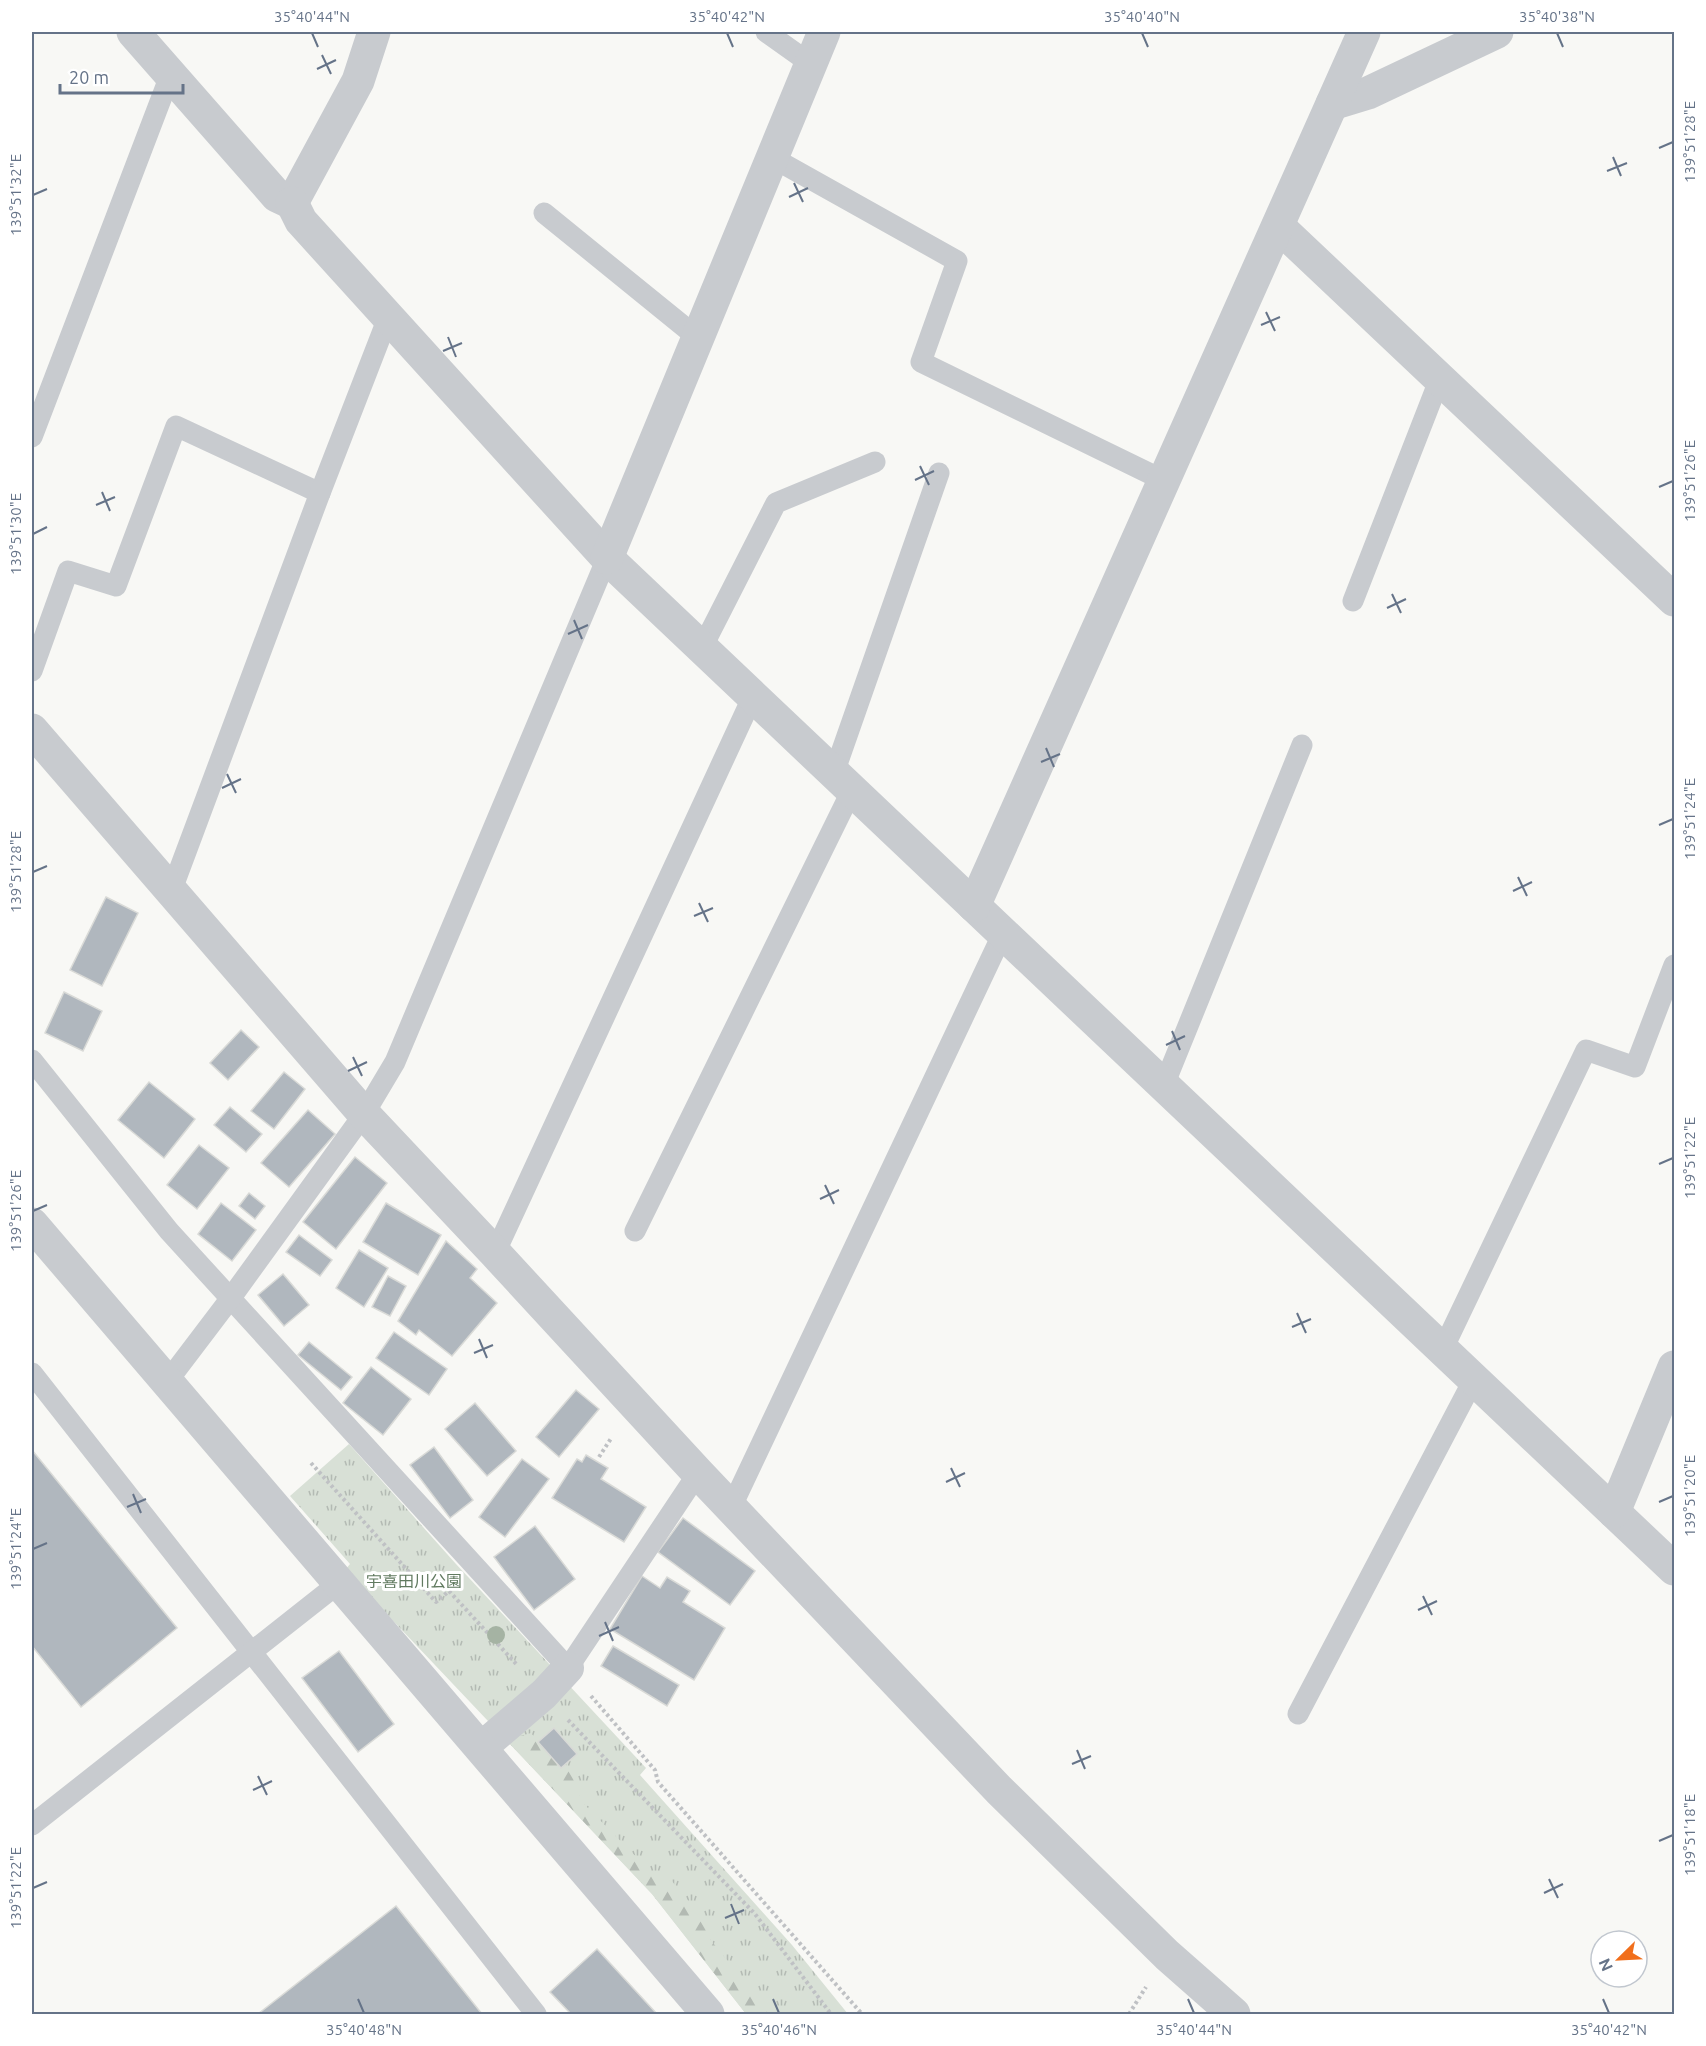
<svg xmlns="http://www.w3.org/2000/svg" width="1706" height="2046" viewBox="0 0 1706 2046" font-family="Ubuntu,'Noto Sans JP',sans-serif">
  <style>
    .grass { fill: url(#grass-tufts) }
    .forest { fill: url(#forest-firs) }
    .building { fill: #b0b7be; stroke: #d9dad7; stroke-width: 1.5 }
    .lines { fill: none; stroke-linecap: round; stroke-linejoin: round }
    .path { stroke: #bfc1c4; stroke-width: 4; stroke-dasharray: 3 3; stroke-linecap: butt }
    .service { stroke: #c8cbcf; stroke-width: 21 }
    .pedestrian { stroke: #c8cbcf; stroke-width: 32 }
    .minor { stroke: #c8cbcf; stroke-width: 33 }
    .tertiary { stroke: #c8cbcf; stroke-width: 33 }
    .tree { fill: #a5b3a3 }
    .ticks { fill: none; stroke: #657388; stroke-width: 2 }
    .labels { text-anchor: middle; stroke-width: 6; stroke-linejoin: round; paint-order: stroke }
    .park-label { font-size: 16px; fill: #617a60; stroke: #fff }
    .neatline { fill: none; stroke: #657388; stroke-width: 2 }
    .ticks-label { font-size: 15px; text-anchor: middle; fill: #657388 }
  </style>
  <defs>
    <pattern id="grass-tufts" width="24" height="20" patternUnits="userSpaceOnUse" patternTransform="scale(1.5)"><rect width="24" height="20" fill="#d8e0d6"/><path d="M3 7l-1-3M5 7V3M7 7l1-3M15 17l-1-3M17 17v-4M19 17l1-3" fill="none" stroke="#b3bab3"/></pattern>
    <pattern id="forest-firs" width="22" height="20" patternUnits="userSpaceOnUse" patternTransform="scale(1.5)"><rect width="22" height="20" fill="#d8e0d6"/><path d="M5 1l3.5 6h-7zM16 11l3.5 6h-7z" fill="#b3bab3"/></pattern>
  </defs>
  <rect width="100%" height="100%" fill="#f8f8f5"/>
  <polygon class="grass" points="349,1444 456,1564 646,1768 640,1775 792,1945 848,2014 746,2014 652,1894 345,1570 350,1564 290,1496"/>
  <polygon class="forest" points="531,1733 561,1768 565,1764 573,1774 582,1802 661,1882 671,1880 710,1927 709,1938 771,2014 746,2014 652,1894 509,1743 516,1737"/>
  <g class="building">
    <polygon points="106,897 138,913 102,986 70,970"/>
    <polygon points="64,992 102,1011 83,1051 45,1033"/>
    <polygon points="241,1030 259,1047 228,1080 210,1063"/>
    <polygon points="284,1072 305,1089 274,1129 251,1111"/>
    <polygon points="149,1082 195,1119 164,1158 118,1120"/>
    <polygon points="230,1107 262,1134 246,1152 214,1125"/>
    <polygon points="308,1110 335,1134 289,1187 261,1163"/>
    <polygon points="199,1145 229,1168 197,1209 167,1185"/>
    <polygon points="355,1157 387,1183 336,1249 303,1222"/>
    <polygon points="249,1193 265,1206 255,1219 239,1206"/>
    <polygon points="221,1203 256,1230 232,1261 198,1234"/>
    <polygon points="386,1203 441,1235 418,1275 363,1242"/>
    <polygon points="299,1235 332,1260 320,1276 286,1252"/>
    <polygon points="446,1241 477,1269 470,1278 497,1303 452,1356 419,1330 416,1335 398,1321"/>
    <polygon points="359,1250 388,1268 364,1307 336,1288"/>
    <polygon points="283,1274 309,1305 284,1326 258,1295"/>
    <polygon points="388,1276 406,1286 390,1316 372,1307"/>
    <polygon points="394,1332 447,1369 429,1395 376,1358"/>
    <polygon points="309,1342 352,1377 341,1390 298,1355"/>
    <polygon points="371,1367 411,1399 383,1435 343,1403"/>
    <polygon points="576,1390 599,1409 559,1457 536,1437"/>
    <polygon points="475,1403 516,1451 487,1476 445,1429"/>
    <polygon points="434,1447 473,1500 450,1518 410,1465"/>
    <polygon points="32,1450 177,1628 81,1707 32,1646"/>
    <polygon points="586,1455 608,1468 601,1479 646,1507 624,1542 552,1498 577,1459 582,1462"/>
    <polygon points="522,1459 549,1479 505,1537 479,1517"/>
    <polygon points="683,1518 755,1571 730,1605 658,1552"/>
    <polygon points="535,1526 575,1579 534,1610 494,1557"/>
    <polygon points="642,1576 660,1588 667,1577 690,1591 683,1602 725,1628 694,1680 610,1629"/>
    <polygon points="613,1646 679,1685 667,1706 601,1666"/>
    <polygon points="339,1651 394,1724 358,1752 302,1678"/>
    <polygon points="554,1728 577,1754 561,1768 538,1742"/>
    <polygon points="396,1906 482,2014 258,2014"/>
    <polygon points="597,1949 657,2014 571,2014 550,1992"/>
  </g>
  <g class="lines">
    <g class="path">
      <polyline points="599,1457 612,1437"/>
      <polyline points="311,1463 436,1602 449,1591 518,1666"/>
      <polyline points="591,1696 655,1770 658,1782 862,2014"/>
      <polyline points="568,1720 755,1914 831,2014"/>
      <polyline points="1129,2014 1146,1987"/>
    </g>
    <g class="service">
      <polyline points="766,32 811,64"/>
      <polyline points="773,158 957,261 921,362 1165,481"/>
      <polyline points="544,213 698,338"/>
      <polyline points="32,437 171,73"/>
      <polyline points="1353,601 1440,378"/>
      <polyline points="702,648 776,503 875,462"/>
      <polyline points="32,671 68,571 116,586 176,426 320,493"/>
      <polyline points="834,773 939,473"/>
      <polyline points="171,892 320,493 389,315"/>
      <polyline points="32,1060 169,1231 568,1668 698,1473"/>
      <polyline points="1164,1085 1302,745"/>
      <polyline points="635,1231 852,790"/>
      <polyline points="495,1253 753,696"/>
      <polyline points="1443,1349 1586,1050 1635,1067 1674,965"/>
      <polyline points="32,1373 536,2014"/>
      <polyline points="167,1382 230,1299 364,1114 395,1062 607,558"/>
      <polyline points="731,1508 1003,933"/>
      <polyline points="1298,1714 1474,1379"/>
      <polyline points="32,1825 339,1583"/>
    </g>
    <polyline class="pedestrian" points="481,1748 544,1694 568,1668"/>
    <g class="minor">
      <polyline points="133,32 277,196 292,203 358,81 374,32"/>
      <polyline points="1332,104 1368,93 1497,32"/>
      <polyline points="292,203 301,221 607,558 1674,1569"/>
      <polyline points="1278,226 1674,600"/>
      <polyline points="607,558 824,32"/>
      <polyline points="974,906 1364,32"/>
      <polyline points="32,1224 708,2014"/>
      <polyline points="1614,1512 1674,1367"/>
    </g>
    <polyline class="tertiary" points="32,730 364,1114 495,1253 698,1473 999,1790 1167,1955 1234,2014"/>
  </g>
  <circle class="tree" cx="496" cy="1635" r="9"/>
  <path class="ticks" d="M312,33l6,14M727,33l6,14M1142,33l6,14M1557,33l6,14M322,55l9,19M317,69l19,-9M1659,148l14,-6M1613,157l8,19M1607,171l20,-8M794,183l9,19M33,195l14,-6M789,197l19,-9M1266,312l9,19M1261,325l19,-8M448,337l8,20M443,351l19,-8M920,466l9,19M915,480l19,-9M1659,487l14,-6M102,492l8,19M96,505l19,-8M33,534l14,-7M1392,594l9,19M1387,608l19,-9M574,620l8,19M568,634l20,-9M1046,748l8,19M1041,762l19,-8M227,774l9,19M222,788l19,-9M1659,825l14,-6M33,872l14,-6M1518,877l9,19M1513,891l19,-9M699,903l9,19M694,916l19,-8M1172,1031l8,19M1166,1045l19,-9M353,1057l9,19M348,1071l19,-9M1659,1164l14,-6M825,1185l9,19M820,1199l19,-9M33,1211l14,-6M1297,1313l9,20M1292,1327l19,-8M479,1339l8,19M474,1353l19,-8M951,1468l9,19M946,1482l19,-9M133,1494l8,19M1659,1502l14,-6M127,1507l19,-8M33,1549l14,-6M1423,1596l9,19M1418,1610l19,-9M605,1622l8,19M599,1636l20,-9M1077,1750l8,19M1072,1764l19,-8M258,1776l9,19M253,1790l19,-9M1659,1841l14,-6M1549,1879l9,19M33,1888l14,-6M1544,1893l19,-9M731,1904l8,20M725,1918l19,-8M358,1999l6,14M773,1999l6,14M1188,1999l6,14M1603,1999l6,14"/>
  <g class="labels">
    <g class="park-label">
      <text x="414" y="1587">宇喜田川公園</text>
    </g>
  </g>
  <rect width="1706" height="2046" fill="none" stroke="#ffffff" stroke-width="66"/>
  <g transform="translate(1619 1959) rotate(246)"><circle r="28" fill="#ffffff" stroke="#c1c7cf" stroke-width="1.5"/>
  <path d="M0-4.5L10 22L0 15L-10 22Z" fill="#f16f1c"/>
  <text y="-9" font-size="16" font-weight="bold" text-anchor="middle" fill="#657388">N</text>
  </g>
  <path d="M60 84v9h123v-9" fill="none" stroke="#657388" stroke-width="3"/>
  <text x="69" y="84" font-size="18" fill="#657388" stroke="#ffffff" stroke-width="4.5" paint-order="stroke">20 m</text>
  <rect x="33" y="33" width="1640" height="1980" class="neatline"/>
  <g class="ticks-label">
    <text x="312" y="22">35°40'44"N</text>
    <text x="727" y="22">35°40'42"N</text>
    <text x="1142" y="22">35°40'40"N</text>
    <text x="1557" y="22">35°40'38"N</text>
    <text transform="translate(1690 142) rotate(-90)" y="5">139°51'28"E</text>
    <text transform="translate(16 195) rotate(-90)" y="5">139°51'32"E</text>
    <text transform="translate(1690 481) rotate(-90)" y="5">139°51'26"E</text>
    <text transform="translate(16 534) rotate(-90)" y="5">139°51'30"E</text>
    <text transform="translate(1690 819) rotate(-90)" y="5">139°51'24"E</text>
    <text transform="translate(16 872) rotate(-90)" y="5">139°51'28"E</text>
    <text transform="translate(1690 1158) rotate(-90)" y="5">139°51'22"E</text>
    <text transform="translate(16 1211) rotate(-90)" y="5">139°51'26"E</text>
    <text transform="translate(1690 1496) rotate(-90)" y="5">139°51'20"E</text>
    <text transform="translate(16 1549) rotate(-90)" y="5">139°51'24"E</text>
    <text transform="translate(1690 1835) rotate(-90)" y="5">139°51'18"E</text>
    <text transform="translate(16 1888) rotate(-90)" y="5">139°51'22"E</text>
    <text x="364" y="2035">35°40'48"N</text>
    <text x="779" y="2035">35°40'46"N</text>
    <text x="1194" y="2035">35°40'44"N</text>
    <text x="1609" y="2035">35°40'42"N</text>
  </g>
</svg>
